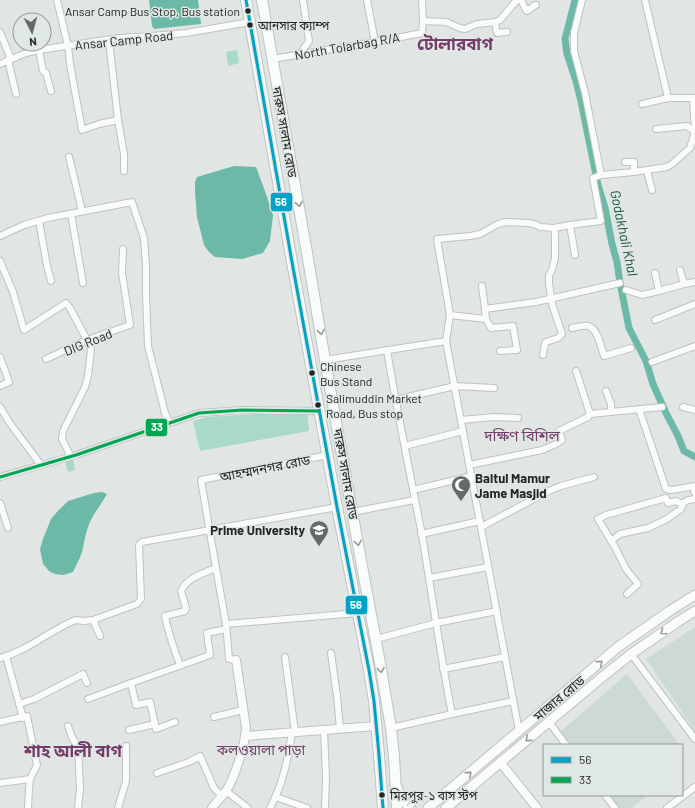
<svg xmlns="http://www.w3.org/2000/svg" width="695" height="808" viewBox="0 0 695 808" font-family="Barlow,'Noto Sans Bengali',sans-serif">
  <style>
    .built { fill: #cdd9d5 }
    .green { fill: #a8d9cb }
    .water { fill: #6bb9a6 }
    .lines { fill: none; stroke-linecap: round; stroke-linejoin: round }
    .canal { stroke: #6bb9a6; stroke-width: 7 }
    .minor-casing { stroke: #bec2c0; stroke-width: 8 }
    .tertiary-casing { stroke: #bec2c0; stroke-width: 10 }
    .secondary-casing { stroke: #bec2c0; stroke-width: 11 }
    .primary-casing { stroke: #bec2c0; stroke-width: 12 }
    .minor { stroke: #fafbfb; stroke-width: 6 }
    .tertiary { stroke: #fafbfb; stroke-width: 8 }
    .secondary { stroke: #fafbfb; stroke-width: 9 }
    .primary { stroke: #fafbfb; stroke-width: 10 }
    .pedestrian-bridge-casing { stroke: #bec2c0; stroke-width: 7; stroke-linecap: butt }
    .pedestrian-bridge { stroke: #fafbfb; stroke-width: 5 }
    .bus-1-casing { stroke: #dfe8e5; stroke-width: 6 }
    .bus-2-casing { stroke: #dfe8e5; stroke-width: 6 }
    .bus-1 { stroke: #02a2c6; stroke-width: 3 }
    .bus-2 { stroke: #00a651; stroke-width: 3 }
    .oneway { stroke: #999b9a }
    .bus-dot { fill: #222624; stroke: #dfe8e5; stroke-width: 1.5 }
    .labels { text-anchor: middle; stroke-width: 3; stroke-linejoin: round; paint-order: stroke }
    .bus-label { font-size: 12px; fill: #222624; stroke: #dfe8e5; text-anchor: start }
    .street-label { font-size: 13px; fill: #222624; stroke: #dfe8e5 }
    .poi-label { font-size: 13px; font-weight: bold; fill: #222624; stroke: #dfe8e5; text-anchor: start }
    .water-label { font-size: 14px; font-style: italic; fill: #245245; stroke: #dfe8e5 }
    .neighbourhood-label { font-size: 14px; fill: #753c69; stroke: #dfe8e5 }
    .quarter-label { font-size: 15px; fill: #753c69; stroke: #dfe8e5 }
    .district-label { font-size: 17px; font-weight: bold; fill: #753c69; stroke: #dfe8e5 }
    .line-badge { stroke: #dfe8e5; stroke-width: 1.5 }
    .badge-label { font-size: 11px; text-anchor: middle; font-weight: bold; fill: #fff }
  </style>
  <rect width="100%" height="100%" fill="#e1e6e4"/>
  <g class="built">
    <polygon points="695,627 695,731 646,659"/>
    <polygon points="627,674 680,745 570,745 560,732"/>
    <polygon points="607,795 647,795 632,808 617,808"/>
  </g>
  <g class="green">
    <polygon points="237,50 239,63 228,66 226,52"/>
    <polygon points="307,411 309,431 200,451 193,421 207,417"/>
    <polygon points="73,459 75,470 68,472 65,461"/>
  </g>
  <g class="water">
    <polygon points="149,0 198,0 201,24 154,29 152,26"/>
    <polygon points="234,166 256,167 266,194 273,215 270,241 263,253 242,259 215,257 209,252 204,245 197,217 195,192 195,182 197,177"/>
    <path d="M102,492l5,2c-6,11 -15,21 -19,33 -3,8 -4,16 -6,25 -2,7 -6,13 -9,20l-10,3 -8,-1 -6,-3 -6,-7 -3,-15 3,-10 8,-20 5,-6 12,-12 26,-8z"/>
  </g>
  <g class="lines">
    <polyline class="canal" points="575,0 565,39 567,54 576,81 581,101 598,185 605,208 612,244 617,262 620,283 629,328 646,361 653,384 666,413 678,436 684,451 695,457"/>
    <defs>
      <g id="minor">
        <polyline points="57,0 68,46 70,64 82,130 99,124 118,120"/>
        <polyline points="367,0 375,42"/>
        <polyline points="519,0 521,0 526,10 527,11 535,5 536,5"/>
        <polyline points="582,0 574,33 574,51 585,93 601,175"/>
        <polyline points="645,0 668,98"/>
        <polyline points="423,21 446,22 460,28 465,29 477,24 495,22 497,33 507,32"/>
        <polyline points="495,22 500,20 516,1 519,0"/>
        <polyline points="0,32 11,59"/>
        <polyline points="109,40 118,120 124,154 124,171"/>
        <polyline points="39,50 43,71 46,73 51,91"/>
        <polyline points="299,55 309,41 303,0"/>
        <polyline points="272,59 375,42 422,33 423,21 422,0"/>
        <polyline points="8,60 16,94"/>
        <polyline points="0,64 26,53 39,50 119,38 151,36 186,33 250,22"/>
        <polyline points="642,104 668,98 695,98"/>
        <polyline points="656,129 687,126 695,132"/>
        <polyline points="69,157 82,211"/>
        <polyline points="625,162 634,162 634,172"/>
        <polyline points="647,171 652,190"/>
        <polyline points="71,214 83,283"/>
        <polyline points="39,221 47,266 51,281"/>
        <polyline points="570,225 575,255"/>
        <polyline points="0,236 24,225 48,218 132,202 144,238 146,265 146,295 148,346 165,413 169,422"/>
        <polyline points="0,261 13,292 24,330 66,303 70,308 87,340 91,349 88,376 85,387 63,431 62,439 71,457"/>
        <polyline points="680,270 684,284"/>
        <polyline points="655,273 659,291"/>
        <polyline points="482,286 485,309"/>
        <polyline points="626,290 642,295 659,291 684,284 695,282"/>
        <polyline points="450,315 486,319 485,309 536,302 620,283"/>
        <polyline points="486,319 491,328 513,326 517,350 500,351"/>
        <polyline points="655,320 695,304"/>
        <path d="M572,328c5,-1 11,-3 16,-2 10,2 13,22 16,30l27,-8"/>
        <path d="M387,350c10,62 23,123 35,185 10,59 18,119 30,179"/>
        <polyline points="543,355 545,343 546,342 558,338 562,334 552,304 549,284 549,275 552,270 555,258 555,235 554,228"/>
        <polyline points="0,357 9,382 0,386"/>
        <polyline points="46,359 87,340 130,325 122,273 123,249"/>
        <polyline points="325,360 446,341"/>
        <polyline points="652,362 695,346"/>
        <polyline points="576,371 590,414"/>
        <polyline points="606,391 611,404 611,412"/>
        <polyline points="395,400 455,386 494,388"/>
        <polyline points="0,407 9,422 41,465"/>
        <polyline points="683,407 695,410"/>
        <polyline points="639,409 666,489 672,490 695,486"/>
        <polyline points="461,420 494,417 518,418"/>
        <polyline points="405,446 463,431"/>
        <polyline points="469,465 542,450 556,444 562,440 559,431 588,417 590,414 662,407"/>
        <polyline points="0,477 76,455 199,413 243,410 319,411"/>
        <polyline points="413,490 472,476"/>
        <polyline points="694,491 695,493"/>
        <polyline points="0,503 8,528"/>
        <polyline points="353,512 414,500"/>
        <polyline points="481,527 549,491 561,486 594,477"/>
        <polyline points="421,534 480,521"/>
        <polyline points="611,541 620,534 648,528 665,520 681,509 683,503 688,500 695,499 695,498"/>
        <polyline points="429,578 488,567"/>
        <polyline points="627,594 638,584 626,569 615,547 598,519 606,515 666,498 668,503 676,501 680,503 683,503"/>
        <polyline points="93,620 100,636"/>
        <polyline points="226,624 358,613"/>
        <polyline points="376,639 436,623 497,611"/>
        <polyline points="331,653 337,696 340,729"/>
        <polyline points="631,654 695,739"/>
        <polyline points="6,656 23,718"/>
        <polyline points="285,657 295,732"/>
        <path d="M0,658c27,-7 48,-26 73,-37l4,-1 6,1 10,-1 44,-16 4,-5 -2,-54 3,-3 68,-12 127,-23"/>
        <polyline points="236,660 229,659 226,624 216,568 201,480 328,455"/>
        <path d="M180,665c-6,-16 -12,-32 -15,-49l20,-5 1,-3 -5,-17c6,-13 22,-18 35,-23"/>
        <polyline points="443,669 505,657"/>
        <polyline points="88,699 131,683"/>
        <polyline points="19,704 34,699 83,674 87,683"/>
        <polyline points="214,717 243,710"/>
        <polyline points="0,722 27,716 37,765 30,779 29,789 28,808"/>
        <polyline points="175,722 156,729 150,702 136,705 131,683 210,655 207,633 226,629"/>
        <polyline points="549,722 566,745"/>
        <polyline points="68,726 72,737 78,748 80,789 78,808"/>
        <polyline points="391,728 452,714 513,701"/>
        <polyline points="129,730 155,724"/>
        <polyline points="324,730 326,777 325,808"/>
        <polyline points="519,731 446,341 450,315 437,239 470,236 480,234 498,224 505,222 529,223 537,225 540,227 554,228 570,225 601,221 593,178 601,175 634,172 667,167 672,164 690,148 695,132 693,98"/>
        <polyline points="157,773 189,762 200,756 214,788 222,796"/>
        <polyline points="0,783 30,779"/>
        <polyline points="226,791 248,808"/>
        <polyline points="605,795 615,808"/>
        <polyline points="276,797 307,808"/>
        <polyline points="118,808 126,781 126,746"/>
        <path d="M270,808c13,-24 18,-49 22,-76"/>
        <polyline points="667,808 695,787"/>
      </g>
      <g id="tertiary">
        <polyline points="245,736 376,726"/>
        <polyline points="500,762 537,808"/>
        <path d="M212,808c4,-6 10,-11 14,-17 9,-14 19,-46 20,-63l-10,-68"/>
      </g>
      <g id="secondary">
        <path d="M397,787c3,9 6,15 14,21"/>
        <polyline points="428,808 618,647 671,610 695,595"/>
        <polyline points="446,808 601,678 631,654 679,621 695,611"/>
      </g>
      <g id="primary">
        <polyline points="246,0 292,262 337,507 369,670 374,701 379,755 383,808"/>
        <polyline points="262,0 307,253 325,360 359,550 380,663 391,728 394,757 397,808"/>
      </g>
    </defs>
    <use href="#minor" class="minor-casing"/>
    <use href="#tertiary" class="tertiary-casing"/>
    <use href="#secondary" class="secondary-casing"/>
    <use href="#primary" class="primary-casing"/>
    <use href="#minor" class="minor"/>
    <use href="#tertiary" class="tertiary"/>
    <use href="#secondary" class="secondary"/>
    <use href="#primary" class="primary"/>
    <defs>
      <polyline id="pedestrian-bridge" points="409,808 413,803"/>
    </defs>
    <use href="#pedestrian-bridge" class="pedestrian-bridge-casing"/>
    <use href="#pedestrian-bridge" class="pedestrian-bridge"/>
    <defs>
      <polyline id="bus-1" points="246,0 292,262 337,507 369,670 374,701 379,755 383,808"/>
      <polyline id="bus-2" points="0,477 76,455 199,413 243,410 319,411"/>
    </defs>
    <use href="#bus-1" class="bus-1-casing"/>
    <use href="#bus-2" class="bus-2-casing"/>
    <use href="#bus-1" class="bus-1"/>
    <use href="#bus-2" class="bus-2"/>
  </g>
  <defs><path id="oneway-chevron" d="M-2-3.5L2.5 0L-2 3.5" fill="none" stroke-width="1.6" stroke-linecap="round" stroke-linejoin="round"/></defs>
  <g class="oneway">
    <use href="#oneway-chevron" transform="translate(299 204) rotate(80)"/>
    <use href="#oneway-chevron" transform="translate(321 332) rotate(81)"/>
    <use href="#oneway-chevron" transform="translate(358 543) rotate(80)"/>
    <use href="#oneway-chevron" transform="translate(663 632) rotate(145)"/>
    <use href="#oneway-chevron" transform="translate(600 663) rotate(-40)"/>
    <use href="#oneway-chevron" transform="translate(381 670) rotate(81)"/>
    <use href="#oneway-chevron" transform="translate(528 739) rotate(140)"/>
    <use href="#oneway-chevron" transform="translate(469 774) rotate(-40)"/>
  </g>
  <defs>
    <symbol id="mosque-pin" viewBox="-11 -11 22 30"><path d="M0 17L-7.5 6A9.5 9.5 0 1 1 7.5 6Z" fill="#656967" stroke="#dfe8e5"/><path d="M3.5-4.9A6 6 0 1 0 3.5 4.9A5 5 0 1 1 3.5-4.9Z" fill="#fff"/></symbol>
    <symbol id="university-pin" viewBox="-11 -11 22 30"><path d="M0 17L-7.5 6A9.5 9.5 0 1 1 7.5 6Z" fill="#656967" stroke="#dfe8e5"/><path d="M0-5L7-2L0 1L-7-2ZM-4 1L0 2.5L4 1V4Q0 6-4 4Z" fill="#fff"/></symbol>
  </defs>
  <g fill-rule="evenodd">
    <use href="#mosque-pin" x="450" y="474" width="22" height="30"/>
    <use href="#university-pin" x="308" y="519" width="22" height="30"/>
  </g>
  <g class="bus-dot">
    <circle cx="248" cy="11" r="3.5"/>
    <circle cx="250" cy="25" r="3.5"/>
    <circle cx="312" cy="373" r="3.5"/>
    <circle cx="318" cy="405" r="3.5"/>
    <circle cx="382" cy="795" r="3.5"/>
  </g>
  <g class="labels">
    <g class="bus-label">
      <text x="240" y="16" text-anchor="end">Ansar Camp Bus Stop, Bus station</text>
      <text x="258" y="30">আনসার ক্যাম্প</text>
      <text x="320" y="371">Chinese<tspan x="320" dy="15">Bus Stand</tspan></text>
      <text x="326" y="403">Salimuddin Market<tspan x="326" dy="15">Road, Bus stop</tspan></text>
      <text x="390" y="800">মিরপুর-১ বাস স্টপ</text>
    </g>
    <g class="street-label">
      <text transform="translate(124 40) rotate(-6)" y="5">Ansar Camp Road</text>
      <text transform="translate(347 46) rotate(-10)" y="5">North Tolarbag R/A</text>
      <text transform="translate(285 132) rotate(80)" y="5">দারুস সালাম রোড</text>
      <text transform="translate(88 342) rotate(-22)" y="5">DIG Road</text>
      <text transform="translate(265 468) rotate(-11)" y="5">আহম্মদনগর রোড</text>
      <text transform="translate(346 474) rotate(80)" y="5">দারুস সালাম রোড</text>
      <text transform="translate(559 698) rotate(-40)" y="5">মাজার রোড</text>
    </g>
    <g class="poi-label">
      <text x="475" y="483">Baitul Mamur<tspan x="475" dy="15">Jame Masjid</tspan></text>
      <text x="305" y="535" text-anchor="end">Prime University</text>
    </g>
    <g class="water-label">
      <text transform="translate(624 233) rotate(78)" y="5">Godakhali Khal</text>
    </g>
    <g class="neighbourhood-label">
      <text x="261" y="755">কলওয়ালা পাড়া</text>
    </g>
    <g class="quarter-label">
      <text x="522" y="441">দক্ষিণ বিশিল</text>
    </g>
    <g class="district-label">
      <text x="455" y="50">টোলারবাগ</text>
      <text x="73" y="757">শাহ আলী বাগ</text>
    </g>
  </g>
  <g class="line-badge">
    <rect x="270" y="192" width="23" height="20" rx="4" fill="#02a2c6"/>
    <rect x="145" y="418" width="23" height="19" rx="4" fill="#00a651"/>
    <rect x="345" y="595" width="23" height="20" rx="4" fill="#02a2c6"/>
  </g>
  <g class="badge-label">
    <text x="281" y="206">56</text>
    <text x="157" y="431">33</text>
    <text x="356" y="609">56</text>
  </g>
  <rect x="543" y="744" width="140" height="52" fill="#dfe8e5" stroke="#939a98"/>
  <rect x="551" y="757" width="20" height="6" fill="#02a2c6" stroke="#939a98"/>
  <text x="579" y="764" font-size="12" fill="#222624">56</text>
  <rect x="551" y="777" width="20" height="6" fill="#00a651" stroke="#939a98"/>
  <text x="579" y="784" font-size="12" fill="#222624">33</text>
  <g transform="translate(32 32) rotate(174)"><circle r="19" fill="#dfe8e5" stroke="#939a98"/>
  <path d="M0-3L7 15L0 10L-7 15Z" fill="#656967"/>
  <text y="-6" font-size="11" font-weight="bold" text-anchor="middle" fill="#222624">N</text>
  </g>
</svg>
